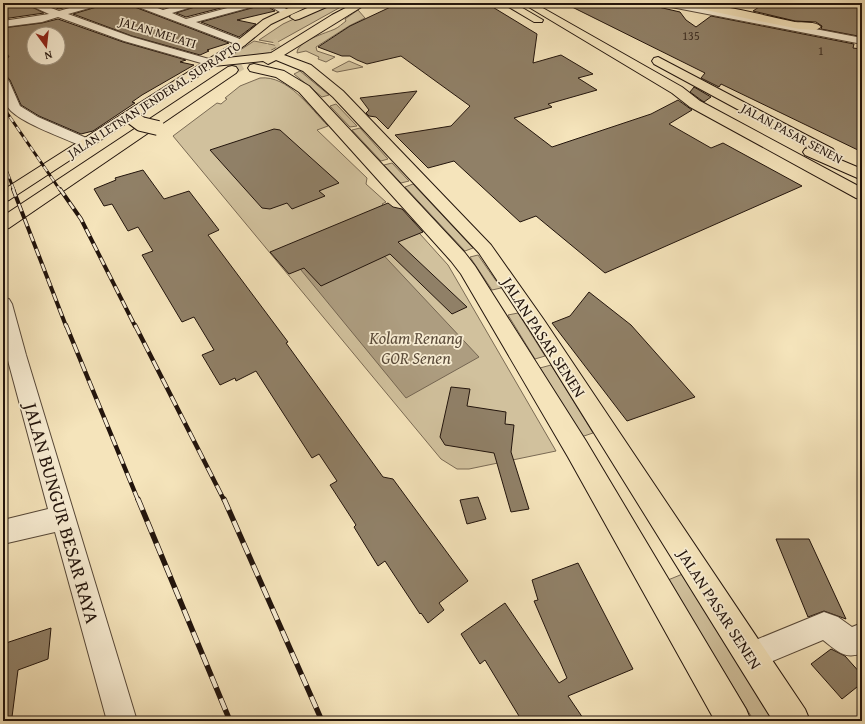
<svg xmlns="http://www.w3.org/2000/svg" width="865" height="724" viewBox="0 0 865 724" font-family="'Gentium Book Plus',serif">
  <style>
    .green { fill: #d1c19d; stroke: #7a6a54 }
    .water { fill: #ad9d80; stroke: #756652 }
    .building { fill: #908067; stroke: #22140c; fill-rule: evenodd }
    .lines { fill: none; stroke-linecap: round; stroke-linejoin: round }
    .major-tunnel { stroke: #d5c5a1; stroke-width: 11; stroke-dasharray: 11 5.5; stroke-linecap: butt }
    .minor-casing { stroke: #574838; stroke-width: 2 }
    .major-casing { stroke: #22140c; stroke-width: 2 }
    .minor { fill: #f8edd3; fill-rule: evenodd }
    .major { fill: #f5e4bb; fill-rule: evenodd }
    .rail-far3-casing { stroke: #22140c; stroke-width: 3 }
    .rail-far2-casing { stroke: #22140c; stroke-width: 4 }
    .rail-far1-casing { stroke: #22140c; stroke-width: 4.5 }
    .rail-casing { stroke: #22140c; stroke-width: 5.5 }
    .rail-far3 { stroke: #f8edd3; stroke-width: 2; stroke-dasharray: 6; stroke-linecap: butt }
    .rail-far2 { stroke: #f8edd3; stroke-width: 2.5; stroke-dasharray: 8; stroke-linecap: butt }
    .rail-far1 { stroke: #f8edd3; stroke-width: 3; stroke-dasharray: 10; stroke-linecap: butt }
    .rail { stroke: #f8edd3; stroke-width: 4; stroke-dasharray: 12; stroke-linecap: butt }
    .major-bridge-casing { stroke: #22140c; stroke-width: 16; stroke-linecap: butt }
    .major-bridge { stroke: #f5e4bb; stroke-width: 14 }
    .labels { text-anchor: middle; stroke-width: 3.5; stroke-linejoin: round; paint-order: stroke }
    .far-number-label { font-size: 12px; fill: #3e2f23 }
    .far-street-label { font-size: 13px; fill: #22140c; stroke: #f8edd3 }
    .street-label { font-size: 16px; fill: #22140c; stroke: #f8edd3 }
    .water-label { font-size: 17px; font-style: italic; fill: #5a4b3a; stroke: #f8edd3 }
    .near-street-label { font-size: 19px; fill: #22140c; stroke: #f8edd3 }
  </style>
  <rect width="100%" height="100%" fill="#f5e4bb"/>
  <filter id="stains"><feTurbulence type="fractalNoise" baseFrequency=".005" numOctaves="4"/><feColorMatrix values="0 0 0 0 .2 0 0 0 0 .09 0 0 0 0 .02 0 0 0 .5 -.17"/></filter>
  <radialGradient id="worn" r=".72"><stop offset=".6" stop-color="#630" stop-opacity="0"/><stop offset="1" stop-color="#630" stop-opacity=".3"/></radialGradient>
  <g class="green">
    <polygon points="328,3 348,3 276,43 259,40 283,24"/>
    <path d="M358,10l7,8 -16,8 -33,21 1,4 18,6 -9,5 -8,-3 1,-2 -13,-6 -9,2c0,-12 29,-20 38,-24 4,-2 7,-5 11,-8l-1,-2z"/>
    <polygon points="254,41 279,46 262,55 228,58"/>
    <polygon points="349,61 363,67 337,72 332,70"/>
    <polygon points="300,71 329,95 322,97 294,74"/>
    <path d="M260,78c28,-3 50,30 68,48l-11,4 50,48 -1,6 20,18 -4,2 5,5 15,5 46,51 108,186 -87,18h-12l-16,-10 -268,-323 44,-33 4,1 6,-5 -2,-1 15,-12z"/>
    <polygon points="336,104 357,126 350,127 330,106"/>
    <polygon points="360,128 388,159 381,161 352,130"/>
    <polygon points="392,163 409,181 401,183 384,165"/>
    <polygon points="413,184 473,248 465,251 405,187"/>
    <polygon points="478,255 501,288 492,290 470,257"/>
    <polygon points="518,313 545,356 535,359 508,315"/>
    <polygon points="551,365 593,433 581,437 540,368"/>
    <polygon points="685,573 779,721 754,721 668,580"/>
  </g>
  <polygon class="water" points="360,230 479,357 406,398 292,259"/>
  <g class="building">
    <polygon points="3,3 24,3 44,13 3,19"/>
    <polygon points="42,3 82,3 59,9"/>
    <polygon points="104,3 130,3 132,6 229,43 207,50 209,51 200,55 132,36 73,14 100,6"/>
    <polygon points="148,3 181,3 163,8"/>
    <polygon points="202,3 240,3 186,17 176,13 198,6"/>
    <polygon points="262,3 275,11 237,20 256,24 239,37 201,22 259,6"/>
    <polygon points="399,3 486,3 537,34 533,63 561,55 593,74 578,78 597,90 548,104 552,107 514,118 552,147 651,114 678,100 692,110 669,124 711,148 723,143 802,186 605,273 536,216 520,222 454,161 428,168 395,135 451,126 470,106 401,56 367,64 357,60 350,56 342,56 318,47 350,26"/>
    <polygon points="564,3 641,3 680,12 686,20 696,27 711,16 854,44 853,48 861,49 859,60 862,61 862,152 721,84 719,87 701,78 705,73"/>
    <polygon points="765,3 854,3 852,7 862,8 862,24 858,36 821,29 822,26 816,22 795,21 753,11"/>
    <path d="M58,19l65,23 63,18 -6,2 14,3 -52,30 -10,7 3,1 -42,28 -12,3 -42,-18 -18,-11 -11,-25 -7,-8v-13l6,-2 -6,-11v-18l39,-5zM34,34h24v24h-24z"/>
    <polygon points="694,87 711,97 704,102 701,100 690,92"/>
    <polygon points="417,91 388,129 376,117 369,116 366,113 369,110 360,98"/>
    <polygon points="274,129 280,130 339,183 319,191 325,196 292,209 287,203 270,209 262,208 210,150"/>
    <polygon points="143,170 164,199 189,191 219,230 208,235 288,342 286,343 383,477 393,479 468,581 439,603 444,610 428,623 421,613 420,614 385,561 378,566 354,527 356,525 330,485 337,481 319,454 312,458 256,371 236,381 235,378 220,385 202,355 214,350 194,317 182,322 142,255 153,251 138,227 128,231 112,204 104,206 94,189 116,180 115,178"/>
    <polygon points="388,203 393,207 402,209 423,232 398,242 467,307 452,314 390,254 321,286 304,268 289,274 270,252"/>
    <polygon points="589,292 631,325 695,397 627,421 552,323 570,316"/>
    <polygon points="451,387 470,389 467,406 506,412 505,424 514,425 511,452 529,509 511,512 494,453 445,445 440,437"/>
    <polygon points="478,497 486,519 467,524 460,500"/>
    <polygon points="776,539 809,539 846,619 824,611 808,617"/>
    <polygon points="578,563 633,669 568,696 585,721 522,721 485,660 480,664 461,634 505,603 559,683 567,678 534,601 538,600 532,580"/>
    <polygon points="51,628 48,659 18,670 12,717 3,716 3,644"/>
    <polygon points="831,649 845,656 862,675 862,683 842,699 811,664"/>
  </g>
  <g class="lines">
    <polyline class="major-tunnel" points="232,70 279,43"/>
    <defs>
      <g id="minor">
        <polygon points="25,3 38,3 59,11 87,3 102,3 100,5 68,14 132,37 216,61 217,63 212,66 208,65 124,41 58,17 42,22 3,27 3,21 49,14"/>
        <polygon points="131,3 144,3 163,10 186,3 200,3 198,5 172,13 186,19 246,3 261,3 259,5 196,22 245,41 246,43 245,45 241,46 133,5"/>
        <polygon points="265,3 277,3 291,12 289,14 283,14"/>
        <polygon points="661,3 680,3 862,38 862,44 666,6"/>
        <path d="M3,78l4,1 2,2 11,25 18,11 53,23 2,3 -2,3h-10c-19,-9 -55,-21 -70,-35 -9,-9 -8,-23 -8,-33z"/>
        <polygon points="3,298 9,299 12,304 26,355 137,721 107,721 55,532 3,544 3,520 48,509 3,342"/>
        <path d="M824,612l14,5 14,10 10,-4v30c-17,7 -25,-2 -39,-13l-72,30 -10,-4 -4,-10 4,-10z"/>
      </g>
      <g id="major">
        <polygon points="299,3 312,3 311,5 271,24 245,45 227,58 271,53 332,15 355,3 368,3 284,55 311,65 343,91 491,245 544,320 805,709 810,721 773,721 530,330 479,253 333,97 303,71 276,60 268,64 263,61 214,66 9,200 3,202 3,190 207,60 237,41 263,20"/>
        <polygon points="319,3 332,3 331,5 299,19 295,20 290,17 291,15"/>
        <polygon points="502,3 514,3 543,20 542,22 534,22"/>
        <polygon points="522,3 534,3 682,87 700,101 862,188 862,200 856,198 690,107 672,93"/>
        <path d="M681,3c38,0 76,11 114,19 7,1 21,-1 26,5l-5,3 -17,-1 -113,-23z"/>
        <polygon points="658,57 833,149 835,152 831,156 862,169 862,180 805,155 803,152 805,149 809,148 654,64 652,61 654,58"/>
        <polygon points="254,64 284,71 309,86 465,253 475,266 586,441 746,709 751,721 715,721 568,457 461,274 451,261 299,92 276,77 250,71 248,68 250,65"/>
        <polygon points="232,66 236,67 238,70 236,73 9,228 3,229 3,216 228,67"/>
      </g>
    </defs>
    <use href="#minor" class="minor-casing"/>
    <use href="#major" class="major-casing"/>
    <use href="#minor" class="minor"/>
    <use href="#major" class="major"/>
    <defs>
      <g id="rail-far3">
        <polyline points="3,107 60,190"/>
        <polyline points="3,162 14,190"/>
      </g>
      <g id="rail-far2">
        <polyline points="13,189 66,326"/>
        <polyline points="60,189 81,219 135,326"/>
      </g>
      <g id="rail-far1">
        <polyline points="66,325 138,500"/>
        <polyline points="135,325 224,500"/>
      </g>
      <g id="rail">
        <polyline points="138,499 230,721"/>
        <polyline points="224,499 322,721"/>
      </g>
    </defs>
    <use href="#rail-far3" class="rail-far3-casing"/>
    <use href="#rail-far2" class="rail-far2-casing"/>
    <use href="#rail-far1" class="rail-far1-casing"/>
    <use href="#rail" class="rail-casing"/>
    <use href="#rail-far3" class="rail-far3"/>
    <use href="#rail-far2" class="rail-far2"/>
    <use href="#rail-far1" class="rail-far1"/>
    <use href="#rail" class="rail"/>
    <defs>
      <polyline id="major-bridge" points="133,118 141,124 158,128"/>
    </defs>
    <use href="#major-bridge" class="major-bridge-casing"/>
    <use href="#major-bridge" class="major-bridge"/>
  </g>
  <g class="labels">
    <g class="far-number-label">
      <text x="691" y="40">135</text>
      <text x="821" y="55">1</text>
    </g>
    <g class="far-street-label">
      <text transform="translate(158 32) rotate(17)" y="5">JALAN MELATI</text>
      <text transform="translate(154 99) rotate(-33)" y="5">JALAN LETNAN JENDERAL SUPRAPTO</text>
      <text transform="translate(792 133) rotate(28)" y="5">JALAN PASAR SENEN</text>
    </g>
    <g class="street-label">
      <text transform="translate(544 337) rotate(57)" y="6">JALAN PASAR SENEN</text>
      <text transform="translate(720 609) rotate(57)" y="6">JALAN PASAR SENEN</text>
    </g>
    <g class="water-label">
      <text x="416" y="344">Kolam Renang<tspan x="416" dy="20">GOR Senen</tspan></text>
    </g>
    <g class="near-street-label">
      <text transform="translate(62 513) rotate(74)" y="7">JALAN BUNGUR BESAR RAYA</text>
    </g>
  </g>
  <rect width="865" height="724" fill="none" stroke="#f5e4bb" stroke-width="16"/>
  <rect x="4" y="4" width="857" height="716" fill="none" stroke="#22140c" stroke-width="2"/>
  <rect x="8" y="8" width="849" height="708" fill="none" stroke="#22140c"/>
  <g transform="translate(46 46) rotate(165)"><circle r="19" fill="#f8edd3" stroke="#a29683"/>
  <path d="M0-3L7 15L0 10L-7 15Z" fill="#8f2418"/>
  <text y="-6" font-size="11" font-weight="bold" text-anchor="middle" fill="#22140c">N</text>
  </g>
  <rect width="100%" height="100%" filter="url(#stains)"/>
  <rect width="100%" height="100%" fill="url(#worn)"/>
</svg>
